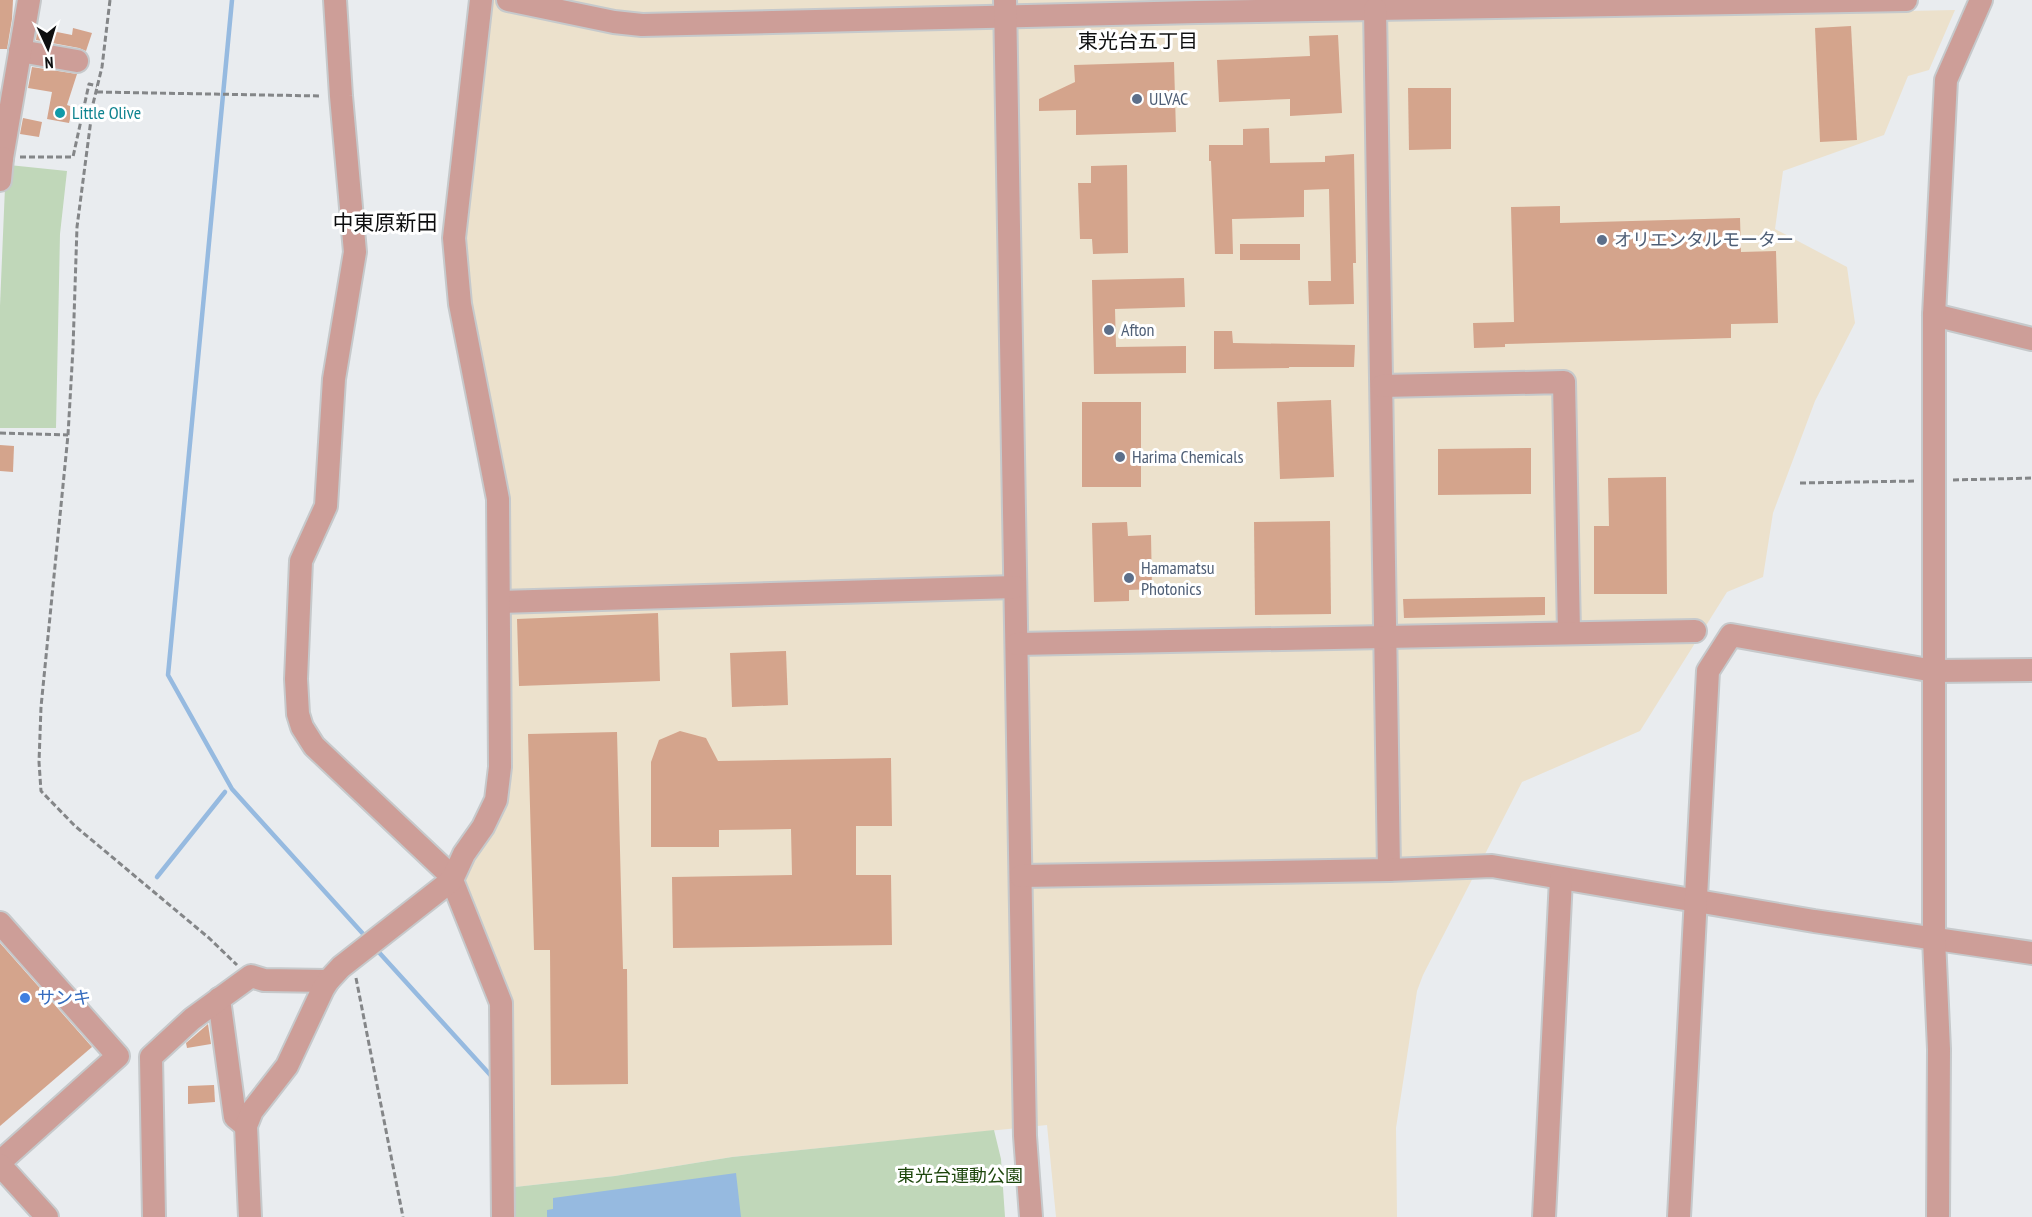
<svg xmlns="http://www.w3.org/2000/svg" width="2032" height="1217" viewBox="0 0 2032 1217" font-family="'PT Sans Narrow','Noto Sans JP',sans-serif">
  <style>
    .industrial { fill: #ece1cc }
    .green { fill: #c0d7b9 }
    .water { fill: #96bae0 }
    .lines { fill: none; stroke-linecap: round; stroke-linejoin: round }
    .stream { stroke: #96bae0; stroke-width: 4.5 }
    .building { fill: #d4a48c }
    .minor-casing { stroke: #c6c9cb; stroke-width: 26 }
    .path { stroke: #848688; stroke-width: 3; stroke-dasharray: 6 3; stroke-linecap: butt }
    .minor { stroke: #cd9e98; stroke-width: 22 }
    .service-dot { fill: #5c6f8a; stroke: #fff; stroke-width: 2 }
    .culture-dot { fill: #0f9aa8; stroke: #fff; stroke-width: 2 }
    .shop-dot { fill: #3f7fe0; stroke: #fff; stroke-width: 2 }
    .labels { text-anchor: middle; stroke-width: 6; stroke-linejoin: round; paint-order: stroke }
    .service-label { font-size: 18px; fill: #4e5e75; stroke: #fff; text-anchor: start }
    .culture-label { font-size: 18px; fill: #0d838f; stroke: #fff; text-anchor: start }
    .shop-label { font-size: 18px; fill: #366cbe; stroke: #fff; text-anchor: start }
    .park-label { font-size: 18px; fill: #1d460c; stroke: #fff }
    .neighbourhood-label { font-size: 20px; fill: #0e0f10; stroke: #fff }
    .quarter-label { font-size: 21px; fill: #0e0f10; stroke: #fff }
  </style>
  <rect width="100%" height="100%" fill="#e9ecef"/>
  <polygon class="industrial" points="491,0 1764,0 1764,14 1955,10 1929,70 1908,76 1884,135 1783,171 1775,229 1847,267 1855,323 1815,401 1773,513 1763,577 1727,592 1640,731 1522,782 1423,975 1417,991 1396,1128 1397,1217 1056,1217 1047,1125 732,1157 615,1176 506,1188 511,1010 462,879 496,821 505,516 461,247"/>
  <g class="green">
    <polygon points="9,165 67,171 60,234 56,428 0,428 0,306 5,187"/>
    <polygon points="994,1130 1001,1159 1005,1217 507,1217 506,1188 615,1176 732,1157"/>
  </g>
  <polygon class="water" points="736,1173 741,1217 547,1217 547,1210 553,1209 553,1198"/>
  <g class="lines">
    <g class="stream">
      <polyline points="232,0 168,675 232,789 365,936"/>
      <polyline points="157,877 225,792"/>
      <polyline points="375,948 494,1079"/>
    </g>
  </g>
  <g class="building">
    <polygon points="0,0 13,0 12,19 7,49 0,49"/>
    <polygon points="1851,26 1857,140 1820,142 1815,28"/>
    <polygon points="73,28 92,33 86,51 79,48 36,40 37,32 45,33 47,30 72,35"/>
    <polygon points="1338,35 1342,113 1290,116 1290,99 1219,102 1217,60 1310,56 1309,36"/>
    <polygon points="1174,62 1176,132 1076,135 1076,110 1039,111 1039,99 1075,82 1074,65"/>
    <polygon points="32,67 77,74 67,105 73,107 69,123 47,119 52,92 28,88"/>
    <polygon points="1408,88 1451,88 1451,149 1409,150"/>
    <polygon points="23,118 42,122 39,137 20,134"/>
    <polygon points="1269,128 1270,163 1325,162 1325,156 1354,154 1356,263 1353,263 1354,304 1309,305 1308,281 1331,281 1329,189 1304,190 1304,217 1232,219 1233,254 1215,254 1211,161 1209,161 1209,145 1243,145 1243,129"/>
    <polygon points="1127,165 1128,253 1093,254 1092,239 1080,239 1078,183 1091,183 1091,166"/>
    <polygon points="1560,206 1560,223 1740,218 1741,252 1776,251 1778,323 1731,324 1731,338 1505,344 1505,347 1474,348 1473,323 1514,322 1511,207"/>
    <rect x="1240" y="244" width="60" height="16"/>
    <polygon points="1184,278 1185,307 1115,309 1116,347 1186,346 1186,373 1094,374 1092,280"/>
    <polygon points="1214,331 1232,331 1233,343 1355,345 1354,367 1289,367 1289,368 1214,369"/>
    <polygon points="1331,400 1334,477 1280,479 1277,402"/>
    <rect x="1082" y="402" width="59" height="85"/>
    <polygon points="0,445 14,446 13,472 0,471"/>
    <polygon points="1531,448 1531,494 1438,495 1438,449"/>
    <polygon points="1666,477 1667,594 1594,594 1594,526 1609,526 1608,478"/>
    <polygon points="1330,521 1331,614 1255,615 1254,522"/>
    <polygon points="1127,522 1128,536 1151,535 1152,589 1129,590 1129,601 1094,602 1092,523"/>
    <polygon points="1545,597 1545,615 1404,618 1403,599"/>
    <polygon points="658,613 660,681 519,686 517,619"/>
    <polygon points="786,651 788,705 732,707 730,653"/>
    <polygon points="680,731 706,738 718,761 891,758 892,826 856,826 856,875 891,875 892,945 673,948 672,877 792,875 791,829 719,830 719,847 651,847 651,762 659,740"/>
    <polygon points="617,732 623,969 627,969 628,1084 551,1085 550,950 534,950 528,734"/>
    <polygon points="0,943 92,1047 0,1126"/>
    <polygon points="208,1024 211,1044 187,1048 186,1043"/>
    <polygon points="214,1085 215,1102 188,1104 188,1086"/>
  </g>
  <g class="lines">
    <defs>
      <g id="minor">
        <polyline points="335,0 341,96 355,252 334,379 326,506 301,561 296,679 298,714 302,727 314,746 447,872 452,880 501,1003 503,1217"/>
        <polyline points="508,0 614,22 642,25 1197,12 1906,0"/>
        <polyline points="1005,0 1025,1136 1031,1217"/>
        <polyline points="1375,9 1389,870"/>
        <polyline points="20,51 77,61"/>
        <polyline points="0,157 2,158 29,0"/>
        <polyline points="0,180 2,158"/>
        <polyline points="1934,315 2032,339"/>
        <polyline points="1382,386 1564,382 1569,633"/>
        <polyline points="499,602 1015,587"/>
        <polyline points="1017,644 1695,631"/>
        <polyline points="1021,876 1389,870 1492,866 1814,921 2032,953"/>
        <polyline points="0,923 118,1056 0,1162"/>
        <polyline points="219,999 235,1117 246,1126"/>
        <polyline points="0,1165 47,1217"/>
        <polyline points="154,1217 151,1057 192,1019 251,976 264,980 328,981"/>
        <polyline points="250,1217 246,1126 252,1111 287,1066 323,989 328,981 341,967 452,880 464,854 483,827 496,800 500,767 498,499 460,304 454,238 481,0"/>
        <polyline points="1544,1217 1561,879"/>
        <polyline points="1679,1217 1708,671 1731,635 1934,671 2032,670"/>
        <polyline points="1938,1217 1939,1049 1934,939 1934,315 1946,80 1981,0"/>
      </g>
    </defs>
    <use href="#minor" class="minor-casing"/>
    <g class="path">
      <polyline points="110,0 102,67 93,104 77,227 73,348 68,435 41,707 39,762 41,791 75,826 209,938 237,965"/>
      <polyline points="97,92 321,96"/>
      <polyline points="20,157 73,157 89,84 97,86"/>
      <polyline points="0,433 68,435"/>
      <polyline points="1953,480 2032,478"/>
      <polyline points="1800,483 1916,481"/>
      <polyline points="356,978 403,1217"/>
    </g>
    <use href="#minor" class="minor"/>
  </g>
  <g class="service-dot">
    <circle cx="1137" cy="99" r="6"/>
    <circle cx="1602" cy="240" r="6"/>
    <circle cx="1109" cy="330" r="6"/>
    <circle cx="1120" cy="457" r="6"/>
    <circle cx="1129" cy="578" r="6"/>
  </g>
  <circle class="culture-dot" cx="60" cy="113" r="6"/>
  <circle class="shop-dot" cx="25" cy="998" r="6"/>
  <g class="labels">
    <g class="service-label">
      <text x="1149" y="105">ULVAC</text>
      <text x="1614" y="246">オリエンタルモーター</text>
      <text x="1121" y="336">Afton</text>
      <text x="1132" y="463">Harima Chemicals</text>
      <text x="1141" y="574">Hamamatsu<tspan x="1141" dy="21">Photonics</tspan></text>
    </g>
    <g class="culture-label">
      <text x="72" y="119">Little Olive</text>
    </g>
    <g class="shop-label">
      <text x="37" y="1004">サンキ</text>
    </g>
    <g class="park-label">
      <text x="960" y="1182">東光台運動公園</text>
    </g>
    <g class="neighbourhood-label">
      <text x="1138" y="48">東光台五丁目</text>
    </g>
    <g class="quarter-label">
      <text x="385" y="230">中東原新田</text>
    </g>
  </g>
  <g transform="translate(48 48) rotate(176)" stroke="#ffffff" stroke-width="4.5" paint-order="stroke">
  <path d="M0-4.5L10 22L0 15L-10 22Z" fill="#0e0f10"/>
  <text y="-9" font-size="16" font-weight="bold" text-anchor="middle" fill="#0e0f10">N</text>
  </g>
</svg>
